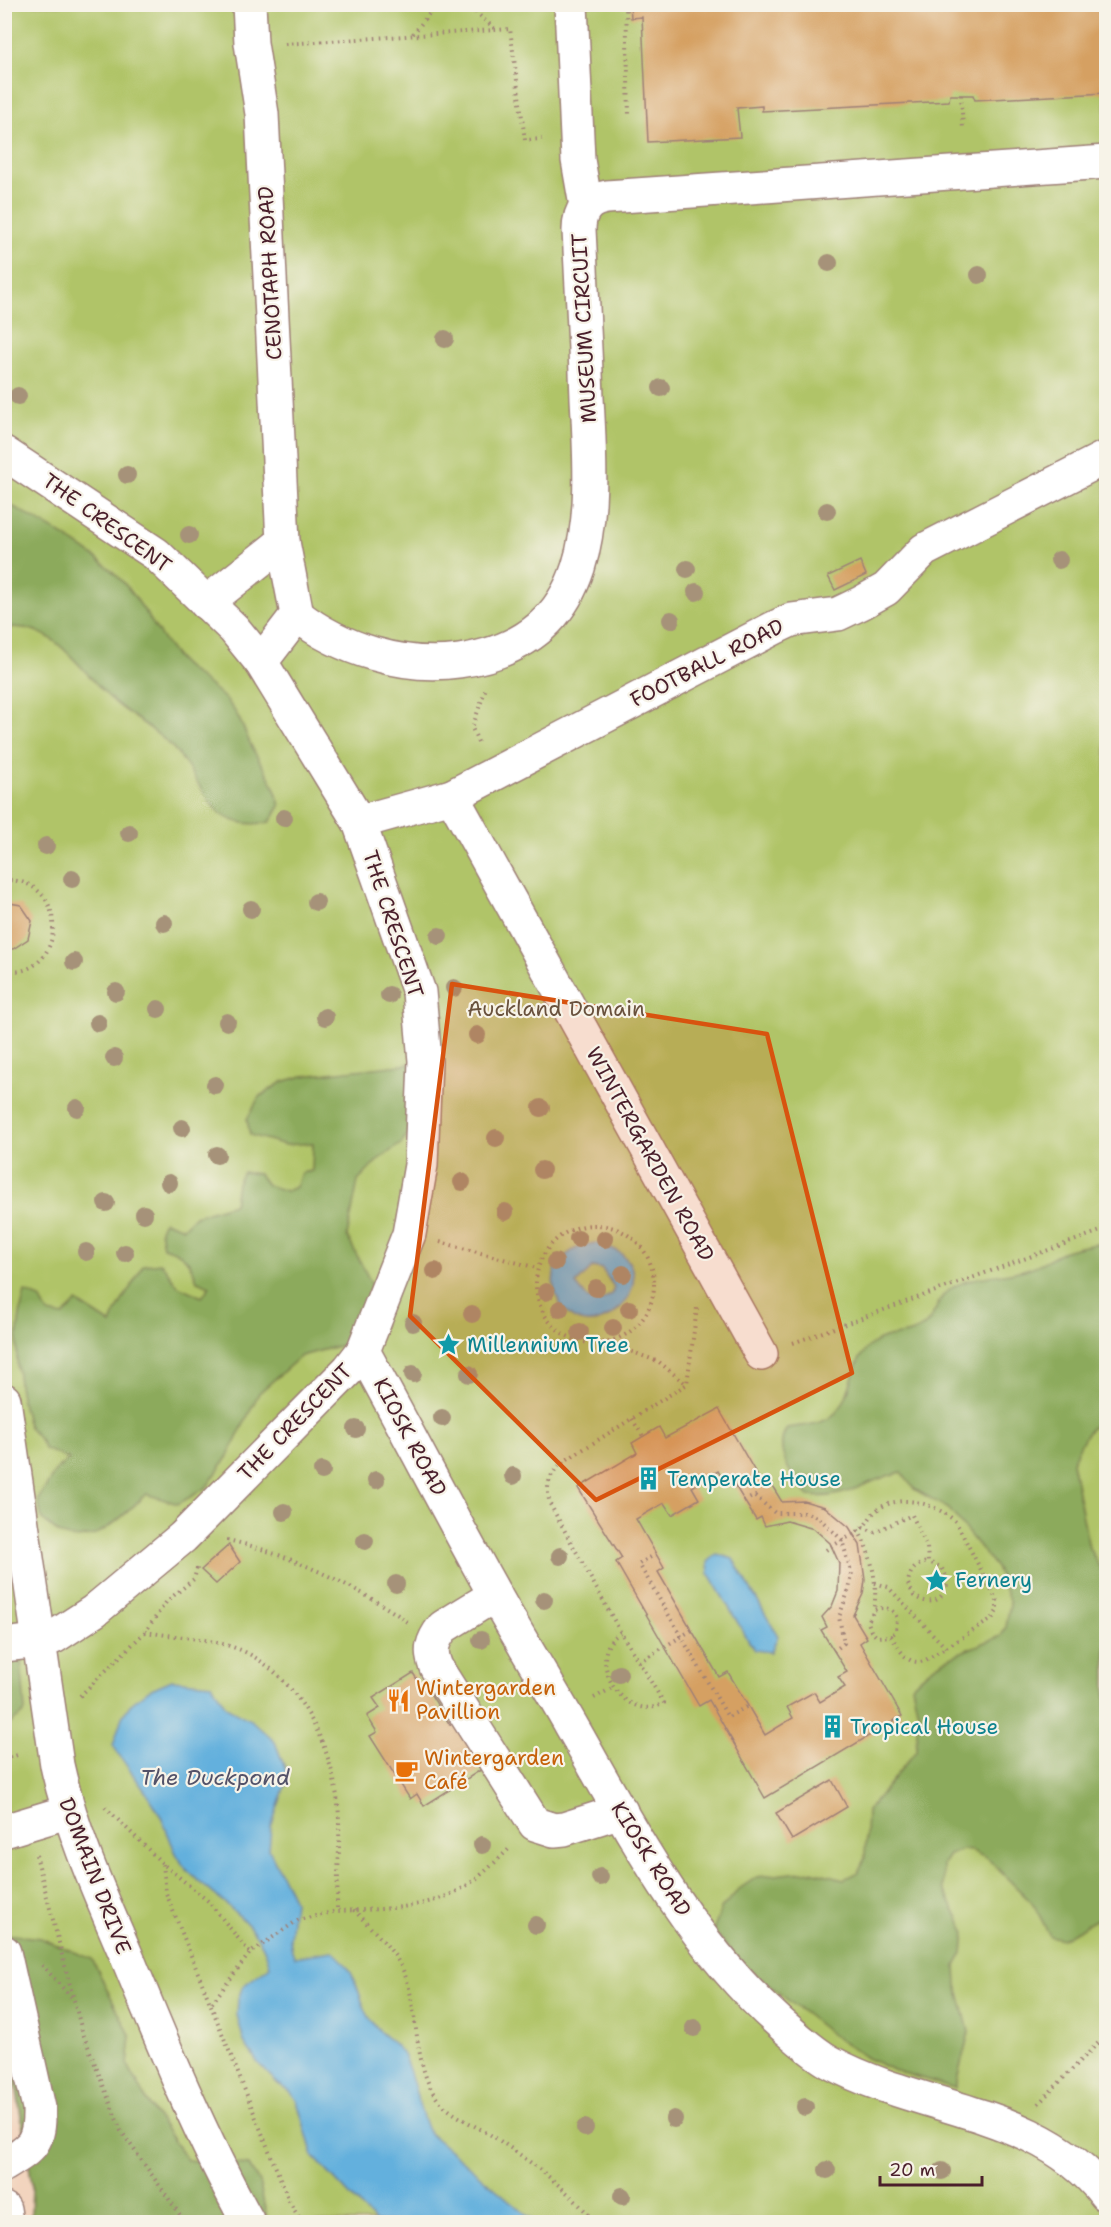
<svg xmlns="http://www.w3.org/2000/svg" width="1111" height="2227" viewBox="0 0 1111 2227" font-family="'Shantell Sans',sans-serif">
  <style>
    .built { fill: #f2d4be }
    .green { fill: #b0c468; stroke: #7d724a; stroke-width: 1.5 }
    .forest { fill: #8caa5c; stroke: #6b6444; stroke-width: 1.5 }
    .water { fill: #64b0dd; stroke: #576884; stroke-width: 1.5; fill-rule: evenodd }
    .building { fill: #d5a062; fill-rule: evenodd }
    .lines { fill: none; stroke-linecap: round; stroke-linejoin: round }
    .minor-casing { stroke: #9e8077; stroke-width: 36 }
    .path { stroke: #9e8077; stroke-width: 4; stroke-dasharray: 1.5 4.5; stroke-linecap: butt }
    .minor { stroke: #fff; stroke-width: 33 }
    .tree { fill: #a69279 }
    .marked { fill: #d8530f; fill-opacity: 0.2; stroke: #d8530f; stroke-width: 4.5; stroke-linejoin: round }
    .labels { text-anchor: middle; stroke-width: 4.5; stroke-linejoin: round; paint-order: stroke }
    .street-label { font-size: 21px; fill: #4a1f2b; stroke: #f7f3e8 }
    .park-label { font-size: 21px; fill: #69513d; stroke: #f7f3e8 }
    .culture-label { font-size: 21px; fill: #0d838f; stroke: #f7f3e8; text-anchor: start }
    .food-label { font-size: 21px; fill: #c56008; stroke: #f7f3e8; text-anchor: start }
    .water-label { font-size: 22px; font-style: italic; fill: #535269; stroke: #f7f3e8 }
  </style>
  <rect width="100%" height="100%" fill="#f7f3e8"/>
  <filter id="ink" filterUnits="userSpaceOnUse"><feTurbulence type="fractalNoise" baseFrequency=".0167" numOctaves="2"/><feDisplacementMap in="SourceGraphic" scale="12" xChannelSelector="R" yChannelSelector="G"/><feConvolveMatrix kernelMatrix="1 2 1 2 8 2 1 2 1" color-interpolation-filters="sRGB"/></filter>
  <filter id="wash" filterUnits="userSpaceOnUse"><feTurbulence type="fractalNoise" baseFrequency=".008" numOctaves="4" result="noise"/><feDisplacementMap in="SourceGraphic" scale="24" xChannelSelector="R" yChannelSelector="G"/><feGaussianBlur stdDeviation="1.35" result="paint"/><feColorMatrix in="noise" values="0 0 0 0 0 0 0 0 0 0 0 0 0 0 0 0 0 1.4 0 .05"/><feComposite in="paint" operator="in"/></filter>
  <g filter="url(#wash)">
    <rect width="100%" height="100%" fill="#f1e1c3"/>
    <polygon class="built" points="4,2013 32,2184 31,2222 5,2222"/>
    <polygon class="green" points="4,5 1106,5 1106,2222 31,2222 32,2184 4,2013"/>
    <g class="forest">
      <path d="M5,502c38,22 96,51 123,86 18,22 32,50 50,71 14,16 35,26 49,42 14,15 18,34 28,52 11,20 20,29 25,53l-10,16c-62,12 -64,-38 -96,-73 -19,-21 -44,-32 -64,-51 -31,-29 -57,-78 -105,-70z"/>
      <path d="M419,1063l-3,56 -14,24 -23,16 -21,22 -11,55 24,47 -4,33 -10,25 -56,15 -42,37 -31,63 -22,32 -28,16 -32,-10c-21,20 -49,52 -81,42 -8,-3 -16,-11 -23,-16l-4,-20 18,-30 13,-11 -25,-10c-2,-12 -14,-16 -17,-27 -13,-44 -14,-85 -2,-130l15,6 8,15 15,3 14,-14 34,22c7,-22 23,-39 32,-59l18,-2 17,23 24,11 8,-11 -13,-5c-7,-20 -13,-29 -34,-34l-3,-17 4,-9 19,7 12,-12 39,-12 3,-21 6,-11 16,2 8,11 19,6 10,-4 5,-14 11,-2 1,-28 -27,2 -36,-10 -3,-16 12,-22 23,-15 21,-6z"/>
      <path d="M1096,1244l10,2v165l-21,25 -13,26 17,86 17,31v168l-3,34 3,24v109l-44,25 -12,-3 -16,-31 -46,-46 -16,-8 -11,-1 -12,5 -6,9v24l22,43 -2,22 -7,13 1,19 12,47 -14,56 -62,-18 -26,-12 -31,-20 -89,-70 -34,-37 8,-22 18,-20 18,-12 54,-6 33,8 14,-7 7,-14 2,-47 49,-60 2,-38 -6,-27c24,-28 56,-36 89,-50l5,-9 4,-24 -13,-34 -48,-60 -35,-20 -13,-17c-36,8 -52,28 -92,24 -16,-16 -37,-46 -22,-68 12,-2 24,-2 36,-7 34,-14 22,-56 49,-77 16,-12 35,-5 51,-17 13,-9 12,-27 26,-37 22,-16 53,-13 78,-21 14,-4 25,-13 38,-18 9,-3 20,-5 31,-7z"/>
      <polygon points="4,1639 21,1659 25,1712 5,1728"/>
      <polygon points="4,1934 40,1938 92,1959 131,2037 128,2065 151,2108 187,2160 249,2165 259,2182 268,2222 31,2222 32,2184 5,2013"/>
    </g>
    <g class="water">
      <path d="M597,1243c90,23 -11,128 -41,52 -11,-29 15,-50 41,-52zM593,1267l9,2 12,18 -2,7 -10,6 -14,-1 -12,-15z"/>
      <polygon points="717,1554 733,1559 778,1636 771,1652 754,1650 709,1574 708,1562"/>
      <path d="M172,1680l40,4 14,23 26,14 23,21 11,29 1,9 -16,47 -2,22 25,52 -4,38 2,12 3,6 37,-6c30,23 23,48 42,74 8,11 23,18 29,30 11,21 15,54 26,78l106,89h-160l-62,-66 -16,-55 -7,-10 -12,-7 -20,-21 -14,-21 -7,-27 1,-16 5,-13 27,-20c-11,-46 -52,-64 -82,-95 -17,-18 -20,-45 -33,-65 -13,-21 -30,-40 -42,-61l9,-28 8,-12 19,-15z"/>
    </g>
    <g id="blocks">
      <g class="building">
        <polygon points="630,4 1106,4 1106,93 975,100 973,95 950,95 949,101 762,111 762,106 737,108 740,137 648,142 642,17 631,18"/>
        <polygon points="860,561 866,575 835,590 828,576"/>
        <polygon points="4,902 21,905 32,921 28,939 13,949 4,948"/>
        <path d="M719,1409l42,73 7,-3 14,23 22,-1 21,6 24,20 11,18 5,35 -2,14 -10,21 14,23 -7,5 42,73 -137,82 -56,-98 -10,6 -83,-144 6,-4 -44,-70 59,-35 -5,-10 27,-16 6,11zM718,1471l7,12 6,-4 25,41 5,-3 4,9 22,-5 27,8 16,14 9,20 -1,28 -6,15 -10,11 5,10 -6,3 26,42 -9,5 7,10 -25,15 -6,-10 -27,15 6,11 -28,17 -37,-63 -9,5 -61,-105 6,-4 -28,-49 28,-16 8,12 27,-16 -7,-12z"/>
        <polygon points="229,1545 240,1562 216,1584 201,1570"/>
        <polygon points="413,1673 423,1689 426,1687 450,1725 458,1720 487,1766 424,1806 417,1794 410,1799 370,1736 377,1732 367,1716 380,1708 373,1698"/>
        <polygon points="832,1780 847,1807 792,1840 776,1813"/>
      </g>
    </g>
  </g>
  <g filter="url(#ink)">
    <use href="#blocks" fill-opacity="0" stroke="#9e8077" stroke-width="1.5"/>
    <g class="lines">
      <defs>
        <g id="minor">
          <polyline points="249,4 251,43 262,114 283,542 297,615 261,662"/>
          <polyline points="571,4 578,160 586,206"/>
          <polyline points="4,453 156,554 234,629 261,662 359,822 419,992 425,1061 421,1165 409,1234 363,1351 349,1369 183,1537 94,1611 54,1637 38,1641 4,1645"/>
          <polyline points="206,603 283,542"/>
          <path d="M297,615c43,34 107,54 162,46 144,-21 134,-150 128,-263 -2,-56 -5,-112 -8,-168 0,-19 8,-30 28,-33l499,-35"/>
          <polyline points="452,796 761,1354"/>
          <polyline points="359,822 452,796 774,628 791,620 838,614 861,603 886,589 924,550 1106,457"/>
          <path d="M363,1351c44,80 86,162 131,242 25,45 52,88 77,132 60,105 117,216 208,297 15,13 33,30 51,40 89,49 211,47 276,133"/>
          <path d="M4,1400l53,365c15,68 43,129 70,192 37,90 74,180 121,265"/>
          <path d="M495,1595l-52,32c-11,14 -14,24 -7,40l99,157 19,6 10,-1 57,-18"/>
          <polyline points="4,1831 67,1812"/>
          <path d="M4,1952l35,156c1,35 -6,39 -35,57"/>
          <polyline points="4,2209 6,2222"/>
        </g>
      </defs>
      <use href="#minor" class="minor-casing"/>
      <g class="path">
        <polyline points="466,4 495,29"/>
        <polyline points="626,4 629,115"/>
        <polyline points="413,34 437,4"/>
        <polyline points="285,44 510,29 525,140 542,139"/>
        <polyline points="961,95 963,129"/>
        <polyline points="478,742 472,728 486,688"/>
        <path d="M4,880c70,-2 61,101 0,91"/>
        <circle cx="595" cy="1284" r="59"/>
        <polyline points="440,1242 537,1268"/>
        <polyline points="609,1343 659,1362 686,1384"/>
        <polyline points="793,1343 1106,1229"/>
        <polyline points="632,1419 643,1436"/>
        <polyline points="744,1501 755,1496 775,1513 807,1513 819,1518 842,1540 852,1575 849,1589 839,1617 844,1643 834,1651"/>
        <path d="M863,1527l11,5 38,-17 15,32 1,15 13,5 7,12c-2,20 -17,29 -34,17l-6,-12c1,-13 8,-20 20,-22"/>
        <path d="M858,1530c14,25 20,52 16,80 10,-4 19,-2 23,8l-1,13 -5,5"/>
        <path d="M227,1540c59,12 133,48 181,82"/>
        <path d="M826,1550c11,-8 26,-13 36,-22 6,-5 9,-14 15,-18 24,-18 60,-6 79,12l41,79v10l-5,8 -68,42c-18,5 -24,-12 -33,-25l-14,1 -6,-6 -3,-9 6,-12"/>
        <polyline points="656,1554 639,1564 728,1717 748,1706"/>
        <polyline points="875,1583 888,1587 946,1648"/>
        <path d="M145,1632c31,5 69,6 98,19 60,28 94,106 96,168 1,31 -2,62 -2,92 40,-2 88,-1 124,-22 19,-11 34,-27 50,-42"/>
        <path d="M621,1633c-39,19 1,94 43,70l-43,-70 -71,-129c-5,-18 -1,-30 13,-42l124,-78 10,-76"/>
        <polyline points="639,1662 692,1630"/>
        <polyline points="80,1696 145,1632 167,1601 194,1579 197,1568"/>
        <polyline points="594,1698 614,1687"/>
        <polyline points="4,1759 21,1754"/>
        <polyline points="105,1807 163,1864 208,1901 250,1953"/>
        <polyline points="36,1855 82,2031 121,2131 185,2222"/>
        <polyline points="163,1864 166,1893 290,2203 302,2222"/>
        <path d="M354,1910c18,20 41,39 51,65 14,36 8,97 35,127 13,14 38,25 54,35 38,25 72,51 101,85"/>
        <polyline points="42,1965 71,1997"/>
        <polyline points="212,2003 250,1953 298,1920 337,1911"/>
        <polyline points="1038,2104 1106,2035"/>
      </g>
      <use href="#minor" class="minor"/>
    </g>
    <g class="tree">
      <circle cx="829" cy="263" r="9"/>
      <circle cx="979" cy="275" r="9"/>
      <circle cx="445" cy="339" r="9"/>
      <circle cx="661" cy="388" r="9"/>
      <circle cx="18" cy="396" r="9"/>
      <circle cx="127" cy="475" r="9"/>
      <circle cx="827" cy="511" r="9"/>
      <circle cx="189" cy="535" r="9"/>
      <circle cx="1059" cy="560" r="9"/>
      <circle cx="687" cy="569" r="9"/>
      <circle cx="696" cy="592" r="9"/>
      <circle cx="671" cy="620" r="9"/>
      <circle cx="284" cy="818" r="9"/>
      <circle cx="129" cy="833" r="9"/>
      <circle cx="46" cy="846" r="9"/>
      <circle cx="72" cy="879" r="9"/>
      <circle cx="316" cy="902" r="9"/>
      <circle cx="251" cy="909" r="9"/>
      <circle cx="164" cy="923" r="9"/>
      <circle cx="439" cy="936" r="9"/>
      <circle cx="74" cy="962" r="9"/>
      <circle cx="454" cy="988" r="9"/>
      <circle cx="116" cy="992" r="9"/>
      <circle cx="389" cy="995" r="9"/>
      <circle cx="158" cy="1009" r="9"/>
      <circle cx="325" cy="1017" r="9"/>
      <circle cx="227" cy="1022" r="9"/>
      <circle cx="98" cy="1023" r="9"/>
      <circle cx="477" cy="1035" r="9"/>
      <circle cx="114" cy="1058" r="9"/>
      <circle cx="215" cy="1085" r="9"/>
      <circle cx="77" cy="1108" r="9"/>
      <circle cx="541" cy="1108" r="9"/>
      <circle cx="182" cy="1128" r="9"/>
      <circle cx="496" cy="1138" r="9"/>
      <circle cx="217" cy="1155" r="9"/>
      <circle cx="542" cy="1170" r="9"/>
      <circle cx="462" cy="1182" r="9"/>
      <circle cx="169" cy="1183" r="9"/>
      <circle cx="106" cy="1203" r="9"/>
      <circle cx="505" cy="1212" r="9"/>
      <circle cx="144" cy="1214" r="9"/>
      <circle cx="578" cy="1239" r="9"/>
      <circle cx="605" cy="1239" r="9"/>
      <circle cx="86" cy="1252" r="9"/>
      <circle cx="125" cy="1253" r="9"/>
      <circle cx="555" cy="1262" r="9"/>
      <circle cx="435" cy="1271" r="9"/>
      <circle cx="623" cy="1274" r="9"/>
      <circle cx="596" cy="1288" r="9"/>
      <circle cx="546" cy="1292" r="9"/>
      <circle cx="560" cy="1309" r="9"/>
      <circle cx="629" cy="1309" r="9"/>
      <circle cx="472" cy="1314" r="9"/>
      <circle cx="413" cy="1323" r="9"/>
      <circle cx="613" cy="1328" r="9"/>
      <circle cx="580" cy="1332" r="9"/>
      <circle cx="413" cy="1374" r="9"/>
      <circle cx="469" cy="1374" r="9"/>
      <circle cx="442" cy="1418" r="9"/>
      <circle cx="356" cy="1429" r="9"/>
      <circle cx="322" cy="1471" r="9"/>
      <circle cx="513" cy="1476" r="9"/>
      <circle cx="376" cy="1480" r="9"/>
      <circle cx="284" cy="1512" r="9"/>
      <circle cx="365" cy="1541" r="9"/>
      <circle cx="560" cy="1556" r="9"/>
      <circle cx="396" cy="1584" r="9"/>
      <circle cx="544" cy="1600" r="9"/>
      <circle cx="481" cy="1640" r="9"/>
      <circle cx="619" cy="1674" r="9"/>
      <circle cx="482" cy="1845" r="9"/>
      <circle cx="600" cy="1877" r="9"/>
      <circle cx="536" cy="1925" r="9"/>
      <circle cx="694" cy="2028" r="9"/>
      <circle cx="805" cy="2107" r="9"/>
      <circle cx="674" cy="2119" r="9"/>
      <circle cx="585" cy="2128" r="9"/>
      <circle cx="827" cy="2170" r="9"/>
      <circle cx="942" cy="2171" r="9"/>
      <circle cx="622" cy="2196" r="9"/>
    </g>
  </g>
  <path class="marked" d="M452,984l315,50 85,339 -256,127 -186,-184z"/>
  <defs>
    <symbol id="sight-bare" viewBox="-9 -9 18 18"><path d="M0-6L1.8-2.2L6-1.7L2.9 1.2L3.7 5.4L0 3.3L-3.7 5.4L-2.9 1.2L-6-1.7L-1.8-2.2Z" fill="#0f9aa8" stroke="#f7f3e8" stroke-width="2.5" paint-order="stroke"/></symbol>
    <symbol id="building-bare" viewBox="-9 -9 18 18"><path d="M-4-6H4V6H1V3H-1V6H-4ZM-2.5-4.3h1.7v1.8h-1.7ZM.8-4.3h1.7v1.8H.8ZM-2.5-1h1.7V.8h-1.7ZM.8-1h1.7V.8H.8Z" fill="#0f9aa8" stroke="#f7f3e8" stroke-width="2.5" paint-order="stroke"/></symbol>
    <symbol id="restaurant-bare" viewBox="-9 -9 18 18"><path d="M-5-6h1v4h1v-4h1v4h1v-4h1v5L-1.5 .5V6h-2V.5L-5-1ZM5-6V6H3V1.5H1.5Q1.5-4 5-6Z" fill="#e8710a" stroke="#f7f3e8" stroke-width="2.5" paint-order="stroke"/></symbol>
    <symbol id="cafe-bare" viewBox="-9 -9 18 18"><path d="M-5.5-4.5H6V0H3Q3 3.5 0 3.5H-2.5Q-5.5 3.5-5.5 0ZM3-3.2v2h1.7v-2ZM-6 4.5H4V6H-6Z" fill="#e8710a" stroke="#f7f3e8" stroke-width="2.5" paint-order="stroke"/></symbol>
  </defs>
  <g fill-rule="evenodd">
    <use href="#sight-bare" x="432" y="1328" width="33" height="33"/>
    <use href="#building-bare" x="632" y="1462" width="33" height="33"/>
    <use href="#sight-bare" x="920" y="1564" width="33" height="33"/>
    <use href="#restaurant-bare" x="382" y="1684" width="33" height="33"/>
    <use href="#building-bare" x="816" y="1710" width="33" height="33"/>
    <use href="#cafe-bare" x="390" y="1754" width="33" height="33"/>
  </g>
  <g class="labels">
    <g class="street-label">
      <text transform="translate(270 273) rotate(-93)" y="7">CENOTAPH ROAD</text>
      <text transform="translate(584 328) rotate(-93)" y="7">MUSEUM CIRCUIT</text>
      <text transform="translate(107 523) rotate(36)" y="7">THE CRESCENT</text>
      <text transform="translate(707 663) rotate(-27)" y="7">FOOTBALL ROAD</text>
      <text transform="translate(393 924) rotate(72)" y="7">THE CRESCENT</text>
      <text transform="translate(650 1154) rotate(61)" y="7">WINTERGARDEN ROAD</text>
      <text transform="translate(295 1422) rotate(-46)" y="7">THE CRESCENT</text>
      <text transform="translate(410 1437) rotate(62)" y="7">KIOSK ROAD</text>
      <text transform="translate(651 1859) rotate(58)" y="7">KIOSK ROAD</text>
      <text transform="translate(95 1876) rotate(69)" y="7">DOMAIN DRIVE</text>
    </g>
    <g class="park-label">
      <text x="556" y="1016">Auckland Domain</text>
    </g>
    <g class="culture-label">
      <text x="467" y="1352">Millennium Tree</text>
      <text x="667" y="1486">Temperate House</text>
      <text x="955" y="1587">Fernery</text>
      <text x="850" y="1734">Tropical House</text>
    </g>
    <g class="food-label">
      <text x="416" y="1695">Wintergarden<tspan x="416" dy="24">Pavillion</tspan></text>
      <text x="424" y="1765">Wintergarden<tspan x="424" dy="24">Café</tspan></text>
    </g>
    <g class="water-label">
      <text x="215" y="1785">The Duckpond</text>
    </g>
  </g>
  <rect width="1111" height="2227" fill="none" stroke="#f7f3e8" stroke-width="24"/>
  <path d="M880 2176v9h102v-9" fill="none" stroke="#4a1f2b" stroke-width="3"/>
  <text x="889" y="2176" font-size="18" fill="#4a1f2b" stroke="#f7f3e8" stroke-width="4.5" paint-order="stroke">20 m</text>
</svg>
